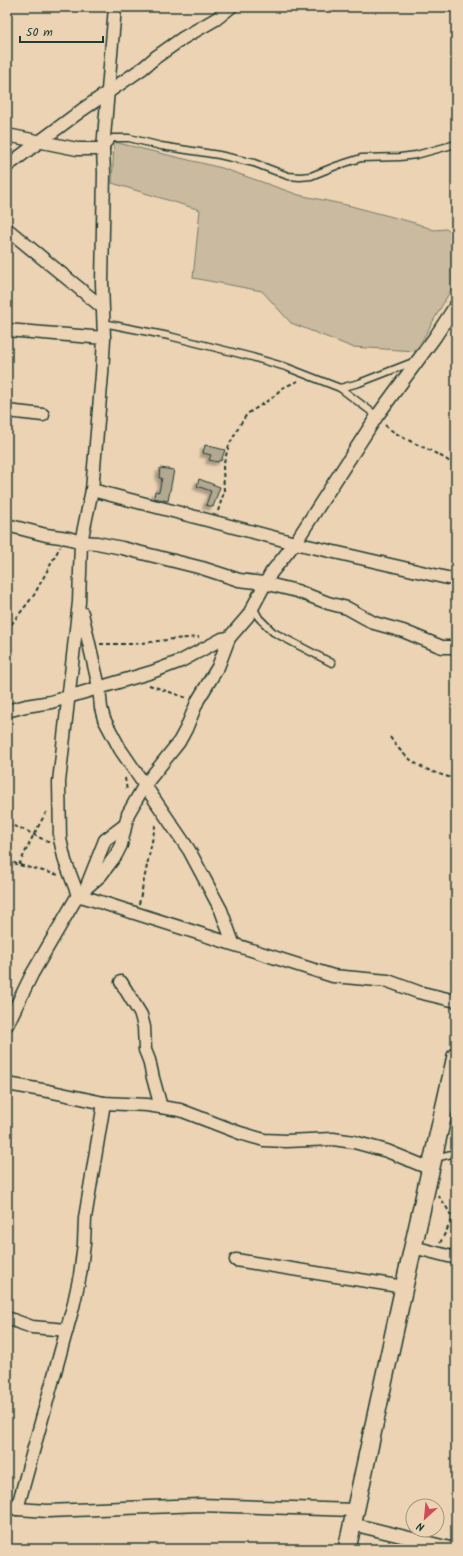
<svg xmlns="http://www.w3.org/2000/svg" width="463" height="1556" viewBox="0 0 463 1556" font-family="Kalam,sans-serif">
  <style>
    .green { fill: #caba9f; stroke: #747c6a }
    .building { fill: #b3a990; stroke: #1f3d34; filter: url(#shadow) }
    .lines { fill: none; stroke-linecap: round; stroke-linejoin: round }
    .lane-casing { stroke: #1f3d34; stroke-width: 9 }
    .street-casing { stroke: #1f3d34; stroke-width: 15 }
    .secondary-casing { stroke: #1f3d34; stroke-width: 20 }
    .path { stroke: #1f3d34; stroke-width: 2; stroke-dasharray: 4 3; stroke-linecap: butt }
    .lane { stroke: #ecd3b4; stroke-width: 6 }
    .street { stroke: #ecd3b4; stroke-width: 12 }
    .secondary { stroke: #ecd3b4; stroke-width: 17 }
  </style>
  <defs>
    <filter id="shadow"><feDropShadow dx="-3.5" dy="3.5" stdDeviation="1" flood-color="#0004"/></filter>
  </defs>
  <rect width="100%" height="100%" fill="#ecd3b4"/>
  <filter id="ink" filterUnits="userSpaceOnUse"><feTurbulence type="fractalNoise" baseFrequency=".025" numOctaves="2"/><feDisplacementMap in="SourceGraphic" scale="8" xChannelSelector="R" yChannelSelector="G"/><feConvolveMatrix kernelMatrix="1 2 1 2 8 2 1 2 1" color-interpolation-filters="sRGB"/></filter>
  <g filter="url(#ink)">
    <polygon class="green" points="114,142 222,168 299,195 351,206 415,223 434,230 446,229 456,232 456,281 416,351 352,347 291,323 262,291 193,278 200,210 112,183"/>
    <g class="building">
      <polygon points="205,445 225,450 221,461 219,460 218,462 209,460 211,455 203,453"/>
      <polygon points="160,468 174,470 168,501 154,498 155,491 159,492 162,478 159,478"/>
      <polygon points="199,479 220,487 213,507 206,505 211,491 197,486"/>
    </g>
    <g class="lines">
      <defs>
        <g id="lane">
          <polyline points="105,147 113,138 129,138 161,146 219,155 254,163 288,176 300,177 311,176 336,166 361,158 400,157 416,155 456,144"/>
          <polyline points="103,323 169,336 252,357 286,367 340,388 359,383 413,362"/>
          <polyline points="340,388 377,416"/>
          <polyline points="253,607 259,618 273,632 332,663"/>
          <polyline points="435,1158 456,1153"/>
        </g>
        <g id="street">
          <polyline points="115,7 103,149 104,173 102,283 104,338 102,374 92,490 81,542 79,602 59,782 60,839 65,861 78,895 333,976 388,981 418,992 456,1001"/>
          <polyline points="7,135 77,149 103,149"/>
          <polyline points="7,166 82,110 143,68 156,57 183,38 216,19 231,7"/>
          <polyline points="7,229 102,307"/>
          <polyline points="7,330 104,338"/>
          <polyline points="7,411 43,415"/>
          <polyline points="92,490 295,543 456,580"/>
          <polyline points="7,525 46,535 68,538 81,542 97,543 122,548 202,568 239,580 264,583 297,591 328,603 347,608 374,623 403,631 442,647 456,647"/>
          <polyline points="82,613 99,687 101,708 104,719 120,749 189,850 221,910 233,943"/>
          <polyline points="7,711 26,706 51,702 152,672 181,661 222,639 229,638"/>
          <polyline points="88,883 105,840 125,825"/>
          <polyline points="121,982 141,1015 144,1027 145,1050 149,1060 153,1078 161,1107"/>
          <polyline points="7,1025 32,974 78,895 101,875 116,855 121,845 128,814 144,786 179,742 186,729 198,700 218,667 229,638 248,616 271,573 295,543 377,416 435,337 456,305"/>
          <polyline points="7,1084 48,1091 104,1103 147,1105 180,1110 240,1133 264,1140 286,1141 333,1139 354,1142 387,1151 431,1169"/>
          <polyline points="413,1247 456,1258"/>
          <polyline points="236,1260 404,1287"/>
          <polyline points="7,1318 32,1327 67,1330"/>
          <polyline points="7,1505 17,1509 48,1511 200,1505 355,1510"/>
          <polyline points="17,1509 73,1307 80,1275 84,1244 85,1218 104,1103"/>
          <polyline points="352,1524 454,1549"/>
        </g>
        <polyline id="secondary" points="347,1549 404,1287 456,1056"/>
      </defs>
      <use href="#lane" class="lane-casing"/>
      <use href="#street" class="street-casing"/>
      <use href="#secondary" class="secondary-casing"/>
      <g class="path">
        <path d="M385,425c21,19 50,23 71,42"/>
        <polyline points="218,511 224,492 223,466 229,445 241,423 247,414 272,398 282,388 298,381"/>
        <polyline points="7,630 34,595 60,547"/>
        <polyline points="100,644 134,644 174,639 199,637"/>
        <polyline points="149,685 187,698"/>
        <path d="M390,737c18,27 36,34 66,42"/>
        <polyline points="125,778 127,791"/>
        <polyline points="7,824 23,829 50,843"/>
        <polyline points="7,860 19,865 59,875"/>
        <polyline points="19,865 34,834 48,809"/>
        <polyline points="139,904 156,822"/>
        <polyline points="7,985 13,987"/>
        <polyline points="438,1195 447,1208 456,1225"/>
        <polyline points="440,1243 453,1218 456,1206"/>
      </g>
      <use href="#lane" class="lane"/>
      <use href="#street" class="street"/>
      <use href="#secondary" class="secondary"/>
    </g>
  </g>
  <rect width="463" height="1556" fill="none" stroke="#ecd3b4" stroke-width="24"/>
  <rect x="12" y="12" width="439" height="1532" fill="none" stroke="#1f3d34" stroke-width="1.5" filter="url(#ink)"/>
  <g transform="translate(425 1518) rotate(207)"><circle r="19" fill="#ecd3b4" stroke="#9a9781"/>
  <path d="M0-3L7 15L0 10L-7 15Z" fill="#d1495b"/>
  <text y="-6" font-size="11" font-weight="bold" text-anchor="middle" fill="#1f3d34">N</text>
  </g>
  <path d="M20 36v6h83v-6" fill="none" stroke="#1f3d34" stroke-width="2"/>
  <text x="26" y="36" font-size="12" fill="#1f3d34" stroke="#ecd3b4" stroke-width="3" paint-order="stroke">50 m</text>
</svg>
